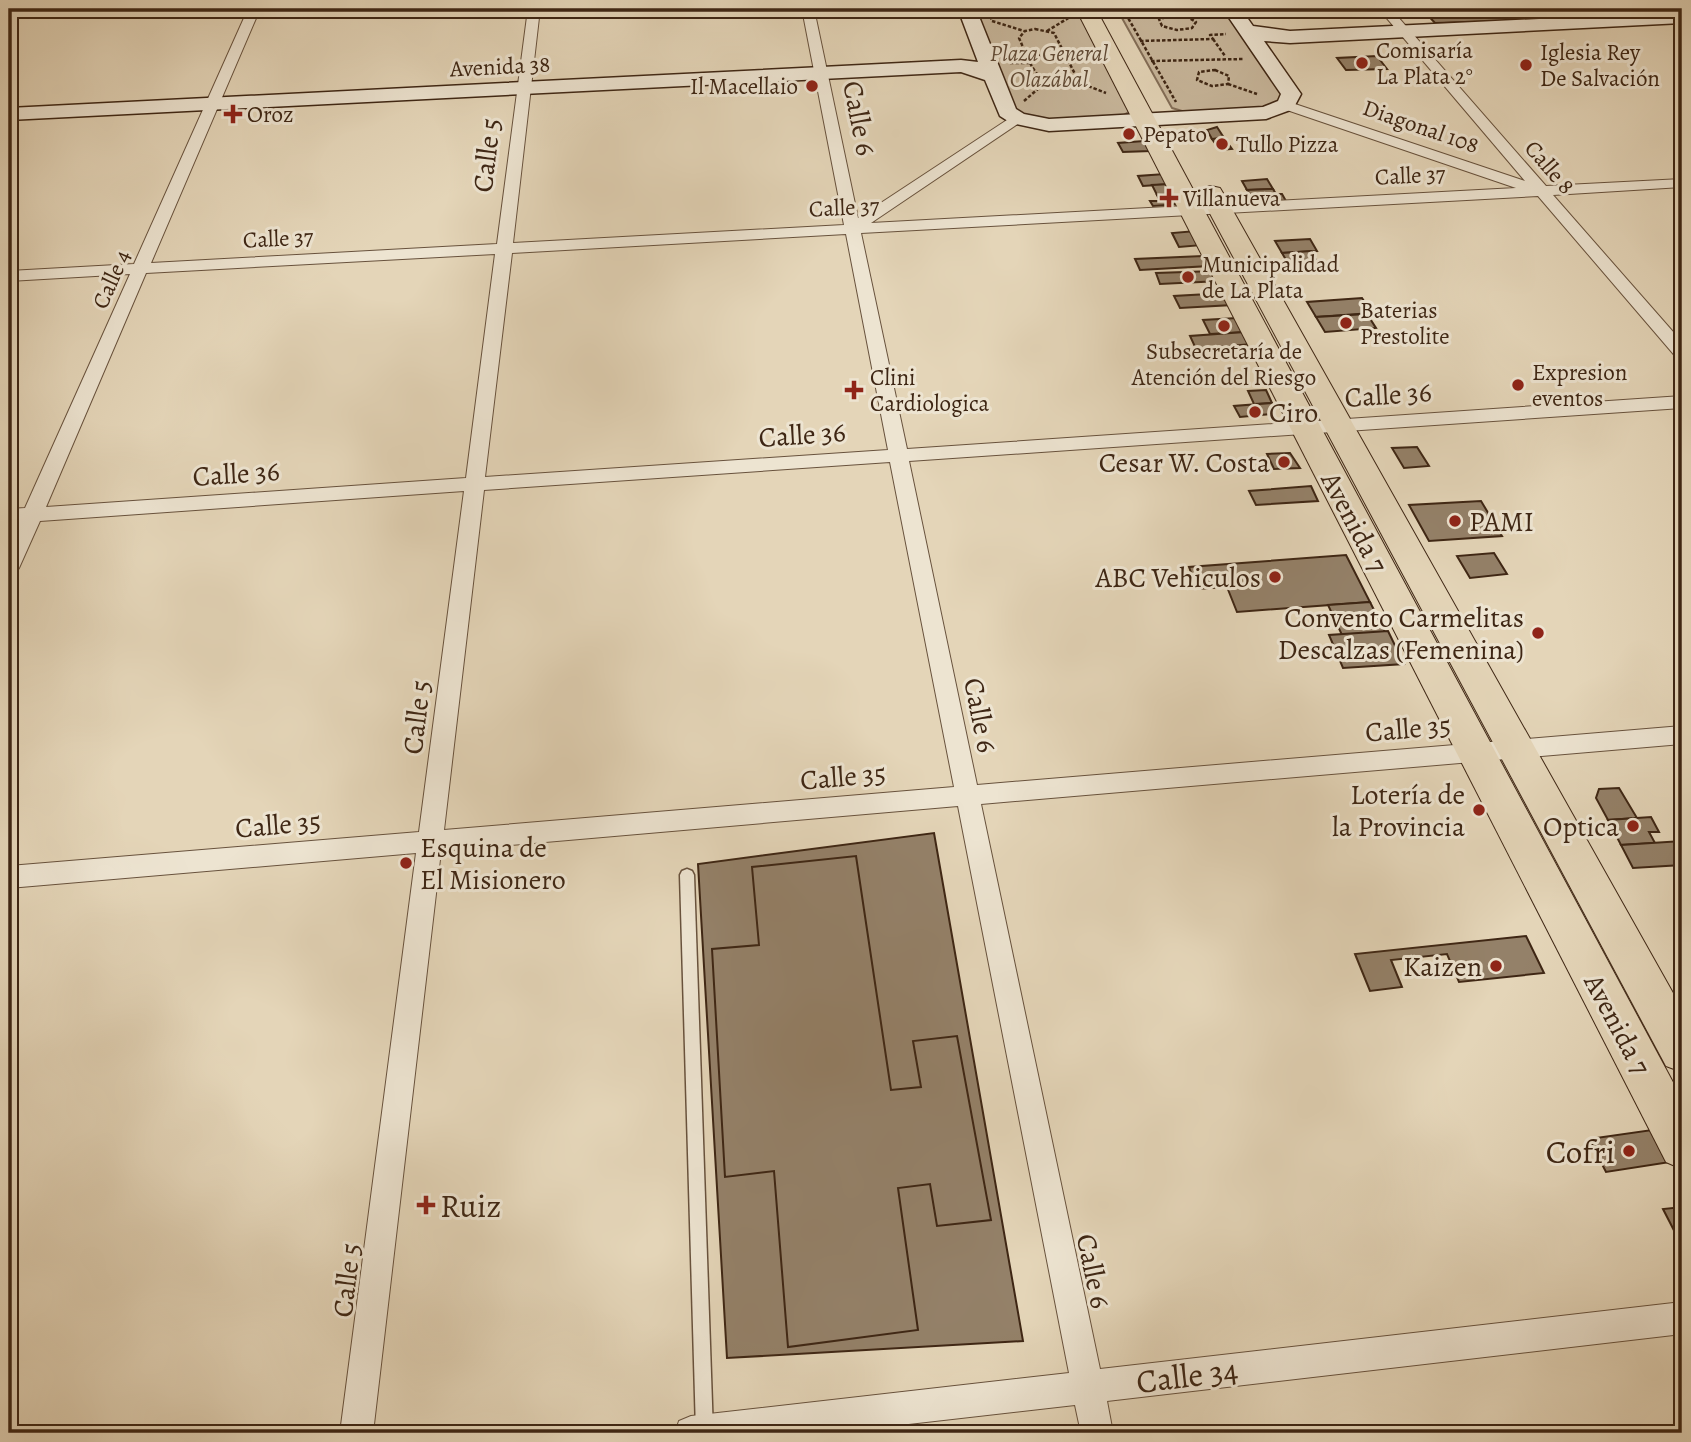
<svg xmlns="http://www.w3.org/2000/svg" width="1691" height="1442" viewBox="0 0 1691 1442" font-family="Alegreya,serif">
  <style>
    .green { fill: #c8b79c; stroke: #836e58; stroke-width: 2 }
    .building { fill: #948169; stroke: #3e2614; stroke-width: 2 }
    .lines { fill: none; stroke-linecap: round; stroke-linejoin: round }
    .service-casing { stroke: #68523d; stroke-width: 3 }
    .minor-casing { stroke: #68523d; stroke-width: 2 }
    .secondary-casing { stroke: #3e2614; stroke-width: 3 }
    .primary-casing { stroke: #3e2614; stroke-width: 2 }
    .path { stroke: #3e2614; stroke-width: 2.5; stroke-dasharray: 3.5 2; stroke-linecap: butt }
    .service { fill: #ede4d1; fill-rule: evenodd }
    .minor { fill: #ede4d1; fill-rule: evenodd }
    .secondary { fill: #ede4d1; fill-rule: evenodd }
    .primary { fill: #e4d5b8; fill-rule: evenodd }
    .poi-dot { fill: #8f2418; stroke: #ede4d1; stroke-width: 2.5 }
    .labels { text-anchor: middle; stroke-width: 6; stroke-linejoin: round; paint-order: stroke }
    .far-poi-label { font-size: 23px; fill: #3e2614; stroke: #ede4d1; text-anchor: start }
    .far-park-label { font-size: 23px; font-style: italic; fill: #604a36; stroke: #ede4d1 }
    .far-street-label { font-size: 23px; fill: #3e2614; stroke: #ede4d1 }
    .street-label { font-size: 28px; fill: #3e2614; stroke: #ede4d1 }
    .poi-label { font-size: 28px; fill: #3e2614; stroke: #ede4d1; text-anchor: end }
    .near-poi-label { font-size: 33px; fill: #3e2614; stroke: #ede4d1; text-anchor: end }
    .near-street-label { font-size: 33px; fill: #3e2614; stroke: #ede4d1 }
  </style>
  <rect width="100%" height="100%" fill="#e4d5b8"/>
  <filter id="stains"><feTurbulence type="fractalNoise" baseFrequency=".00286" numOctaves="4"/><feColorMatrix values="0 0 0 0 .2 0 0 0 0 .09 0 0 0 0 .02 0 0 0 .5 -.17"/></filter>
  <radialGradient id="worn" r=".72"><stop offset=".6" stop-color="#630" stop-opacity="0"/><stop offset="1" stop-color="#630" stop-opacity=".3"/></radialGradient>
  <g class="green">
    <polygon points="973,9 1079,9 1130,111 1119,118 1043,123 1009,110 971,13"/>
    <path d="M1117,9h108l58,85 -4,10c-30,13 -76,15 -107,4z"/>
  </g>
  <g class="building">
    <polygon points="1422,9 1486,9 1492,15 1503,16 1509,21 1435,23"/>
    <polygon points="1377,56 1387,69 1346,70 1337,58"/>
    <polygon points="1217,127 1224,138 1212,139 1207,130"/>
    <polygon points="1224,138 1232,149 1220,150 1212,139"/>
    <polygon points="1144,141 1150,151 1123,152 1118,143"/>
    <polygon points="1165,174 1171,184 1143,186 1138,176"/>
    <polygon points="1267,179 1273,189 1247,190 1242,181"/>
    <polygon points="1171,184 1176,193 1157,195 1152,185"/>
    <polygon points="1273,189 1276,194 1282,194 1286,201 1257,203 1247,190"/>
    <polygon points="1176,193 1179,204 1153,206 1150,201 1160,201 1157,195"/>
    <polygon points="1196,231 1203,245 1179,247 1172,233"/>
    <polygon points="1310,239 1317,251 1282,253 1275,241"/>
    <polygon points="1311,251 1318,263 1289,265 1282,253"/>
    <polygon points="1203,256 1209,266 1140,270 1135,259"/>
    <polygon points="1215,271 1220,281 1160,284 1156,273"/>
    <polygon points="1226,293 1232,305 1180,308 1174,296"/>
    <polygon points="1362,298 1372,313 1316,317 1307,302"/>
    <polygon points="1367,314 1376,328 1325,332 1316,317"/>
    <polygon points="1237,318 1245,332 1210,334 1203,320"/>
    <polygon points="1245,332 1252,344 1196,349 1190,336"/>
    <polygon points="1266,390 1272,403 1254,404 1248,391"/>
    <polygon points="1272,403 1275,409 1271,414 1240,417 1234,406"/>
    <polygon points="1417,447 1429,466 1404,468 1392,448"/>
    <polygon points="1290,453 1300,468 1274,469 1267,454"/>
    <polygon points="1311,486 1318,501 1256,505 1249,491"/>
    <polygon points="1481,501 1502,536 1429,541 1409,505"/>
    <polygon points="1494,553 1507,574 1470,578 1457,556"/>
    <polygon points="1346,555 1370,602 1237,612 1227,587 1197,589 1189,567"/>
    <polygon points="1370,602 1385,632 1342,635 1328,605"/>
    <polygon points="1388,631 1404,664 1343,668 1329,635"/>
    <polygon points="1619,788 1637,818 1608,820 1596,798 1599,789"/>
    <polygon points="1651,817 1659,832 1649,832 1655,843 1621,845 1608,820"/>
    <polygon points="934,833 1023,1341 727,1358 698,864"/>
    <polygon points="1682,841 1682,865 1633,868 1621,845"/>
    <polygon points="856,856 891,1090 921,1087 913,1041 957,1036 991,1220 937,1226 930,1184 898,1188 918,1330 788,1347 774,1171 725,1177 712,949 759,945 752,867"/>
    <polygon points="1526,936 1544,973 1459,982 1447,954 1391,960 1402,987 1370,991 1355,954"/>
    <polygon points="1652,1130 1670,1162 1606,1172 1589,1139"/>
    <polygon points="1682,1207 1682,1246 1663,1209"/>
  </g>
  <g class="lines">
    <defs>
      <polygon id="service" points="687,869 692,871 694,875 713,1433 697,1433 696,1431 680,875 682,871"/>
      <g id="minor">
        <path d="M248,9h12l-109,254 346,-19 31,-235h12l-27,234 331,-18 -42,-216h12l44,209 155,-102 12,3 -154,104 645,-35 -235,-80v-6l5,-1 239,80 -146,-172h12l155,177 136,-7v8l-129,8 129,147v16l-6,-1 -138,-161 -677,37 46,216 775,-53v12l-773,53 68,324 705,-59v18l-701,60 119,565 582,-67v32l-575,67 6,32h-32l-6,-28 -245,28h-155l4,-12 12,-5 378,-43 -111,-567 -517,45 -68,582h-33l76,-580 -407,35v-22l410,-34 45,-341 -424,30 -21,47 -3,5 -7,2v-29l10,-24 -10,1v-14l16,-1 105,-234 -121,7v-10l125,-7zM846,234l42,216 -403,27 27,-224zM495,254l-29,224 -420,29 100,-234zM890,462l64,325 -510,43 40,-340z"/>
        <polygon points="1656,9 1669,9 1682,20 1682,30"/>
      </g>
      <polygon id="secondary" points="958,9 976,9 1016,109 1024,114 1049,119 1263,107 1278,101 1281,94 1223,9 1241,9 1253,26 1290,31 1682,12 1682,23 1290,43 1264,41 1301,94 1293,109 1266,119 1049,131 1011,123 1000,116 985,80 961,72 9,120 9,108 961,60 978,62"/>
      <g id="primary">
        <polygon points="1076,9 1096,9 1682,1099 1682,1169 1666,1162"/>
        <polygon points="1211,186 1220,188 1223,193 1682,1009 1682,1072 1666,1066 1199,193 1202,188"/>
      </g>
    </defs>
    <use href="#service" class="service-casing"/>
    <use href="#minor" class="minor-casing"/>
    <use href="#secondary" class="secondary-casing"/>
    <use href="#primary" class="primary-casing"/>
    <g class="path">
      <polyline points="1123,9 1176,102"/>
      <polyline points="1186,16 1196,22 1192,28 1177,30 1162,26 1159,19 1198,9"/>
      <polyline points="990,19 1003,9"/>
      <polyline points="992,21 1024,31"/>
      <path d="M1035,29l19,4 22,43c-36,23 -45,-11 -57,-38l6,-7z"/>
      <polyline points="1047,31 1070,17"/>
      <polyline points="1213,39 1225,56"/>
      <polyline points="1140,41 1213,39 1210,35 1226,34"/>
      <polyline points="1005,52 1025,50"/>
      <polyline points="1027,56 1088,54"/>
      <polyline points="1151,61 1243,59"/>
      <polyline points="1010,63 1031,63"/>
      <polygon points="1215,70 1229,76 1228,84 1212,86 1197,80 1199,72"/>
      <polyline points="1073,80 1106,93"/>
      <polyline points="1228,84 1257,94"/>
      <polyline points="1024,101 1046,82"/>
    </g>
    <use href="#service" class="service"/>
    <use href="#minor" class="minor"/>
    <use href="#secondary" class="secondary"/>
    <use href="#primary" class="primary"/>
  </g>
  <g class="poi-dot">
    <circle cx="1362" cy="63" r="7"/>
    <circle cx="1526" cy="65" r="7"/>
    <circle cx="812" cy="86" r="7"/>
    <path d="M229.5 103.5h7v7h7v7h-7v7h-7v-7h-7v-7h7z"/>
    <circle cx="1129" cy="134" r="7"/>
    <circle cx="1222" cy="144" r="7"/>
    <path d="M1165.5 187.5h7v7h7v7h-7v7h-7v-7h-7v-7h7z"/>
    <circle cx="1188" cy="277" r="7"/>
    <circle cx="1346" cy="323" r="7"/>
    <circle cx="1224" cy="326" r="7"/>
    <circle cx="1518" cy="385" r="7"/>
    <path d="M850.5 379.5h7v7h7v7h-7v7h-7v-7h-7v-7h7z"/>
    <circle cx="1255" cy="412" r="7"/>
    <circle cx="1284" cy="462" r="7"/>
    <circle cx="1455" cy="521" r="7"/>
    <circle cx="1275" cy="577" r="7"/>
    <circle cx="1538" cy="633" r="7"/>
    <circle cx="1479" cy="810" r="7"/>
    <circle cx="1633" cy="826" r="7"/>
    <circle cx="406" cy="863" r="7"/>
    <circle cx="1496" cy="966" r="7"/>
    <circle cx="1629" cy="1151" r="7"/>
    <path d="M422.5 1194.5h7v7h7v7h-7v7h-7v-7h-7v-7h7z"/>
  </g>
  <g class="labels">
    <g class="far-poi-label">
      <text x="1376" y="58">Comisaría<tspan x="1376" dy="26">La Plata 2°</tspan></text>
      <text x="1540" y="60">Iglesia Rey<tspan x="1540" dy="26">De Salvación</tspan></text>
      <text x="798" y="94" text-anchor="end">Il Macellaio</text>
      <text x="247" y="122">Oroz</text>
      <text x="1143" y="142">Pepato</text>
      <text x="1236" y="152">Tullo Pizza</text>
      <text x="1183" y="206">Villanueva</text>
      <text x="1202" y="272">Municipalidad<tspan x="1202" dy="26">de La Plata</tspan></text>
      <text x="1360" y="318">Baterias<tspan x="1360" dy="26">Prestolite</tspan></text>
      <text x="1224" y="359" text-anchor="middle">Subsecretaría de<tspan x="1224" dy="26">Atención del Riesgo</tspan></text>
      <text x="1532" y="380">Expresion<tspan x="1532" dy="26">eventos</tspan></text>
      <text x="870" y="385">Clini<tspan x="870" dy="26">Cardiologica</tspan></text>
    </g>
    <g class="far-park-label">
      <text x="1049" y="61">Plaza General<tspan x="1049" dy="26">Olazábal</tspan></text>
    </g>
    <g class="far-street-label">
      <text transform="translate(500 66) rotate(-3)" y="8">Avenida 38</text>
      <text transform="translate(1421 126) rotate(19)" y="8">Diagonal 108</text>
      <text transform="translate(1550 167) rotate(49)" y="8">Calle 8</text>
      <text transform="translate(1410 175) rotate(-3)" y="8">Calle 37</text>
      <text transform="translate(844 207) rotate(-3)" y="8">Calle 37</text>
      <text transform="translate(278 238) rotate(-3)" y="8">Calle 37</text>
      <text transform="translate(111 279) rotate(-66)" y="8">Calle 4</text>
    </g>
    <g class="street-label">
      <text transform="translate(860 118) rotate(79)" y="10">Calle 6</text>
      <text transform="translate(486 155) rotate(-83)" y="10">Calle 5</text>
      <text transform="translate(1388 394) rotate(-4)" y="10">Calle 36</text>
      <text transform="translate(802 434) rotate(-4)" y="10">Calle 36</text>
      <text transform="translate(236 473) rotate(-4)" y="10">Calle 36</text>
      <text transform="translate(1355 522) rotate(62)" y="10">Avenida 7</text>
      <text transform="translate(981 715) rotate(79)" y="10">Calle 6</text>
      <text transform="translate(416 717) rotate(-83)" y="10">Calle 5</text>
      <text transform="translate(1408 728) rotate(-5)" y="10">Calle 35</text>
      <text transform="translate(843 776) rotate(-5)" y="10">Calle 35</text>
      <text transform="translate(278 824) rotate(-5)" y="10">Calle 35</text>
      <text transform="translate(1618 1024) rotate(62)" y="10">Avenida 7</text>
      <text transform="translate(1094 1271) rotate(78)" y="10">Calle 6</text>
      <text transform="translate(346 1280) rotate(-83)" y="10">Calle 5</text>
    </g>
    <g class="poi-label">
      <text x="1269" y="422" text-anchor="start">Ciro</text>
      <text x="1270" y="472">Cesar W. Costa</text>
      <text x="1469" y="531" text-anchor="start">PAMI</text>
      <text x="1261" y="587">ABC Vehiculos</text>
      <text x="1524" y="627">Convento Carmelitas<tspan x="1524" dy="32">Descalzas (Femenina)</tspan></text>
      <text x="1465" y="804">Lotería de<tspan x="1465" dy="32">la Provincia</tspan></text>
      <text x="1619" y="836">Optica</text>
      <text x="420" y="857" text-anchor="start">Esquina de<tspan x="420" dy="32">El Misionero</tspan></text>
      <text x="1482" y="976">Kaizen</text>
    </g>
    <g class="near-poi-label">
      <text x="1615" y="1163">Cofri</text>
      <text x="440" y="1217" text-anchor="start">Ruiz</text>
    </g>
    <g class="near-street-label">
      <text transform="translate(1187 1375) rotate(-7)" y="12">Calle 34</text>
    </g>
  </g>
  <rect width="1691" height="1442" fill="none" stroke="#e4d5b8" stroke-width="35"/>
  <rect x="10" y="10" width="1670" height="1421" fill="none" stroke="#3e2614" stroke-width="3.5"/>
  <rect x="18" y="18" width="1656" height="1407" fill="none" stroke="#3e2614" stroke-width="2"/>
  <rect width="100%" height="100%" filter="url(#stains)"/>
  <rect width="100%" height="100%" fill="url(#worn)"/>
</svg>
